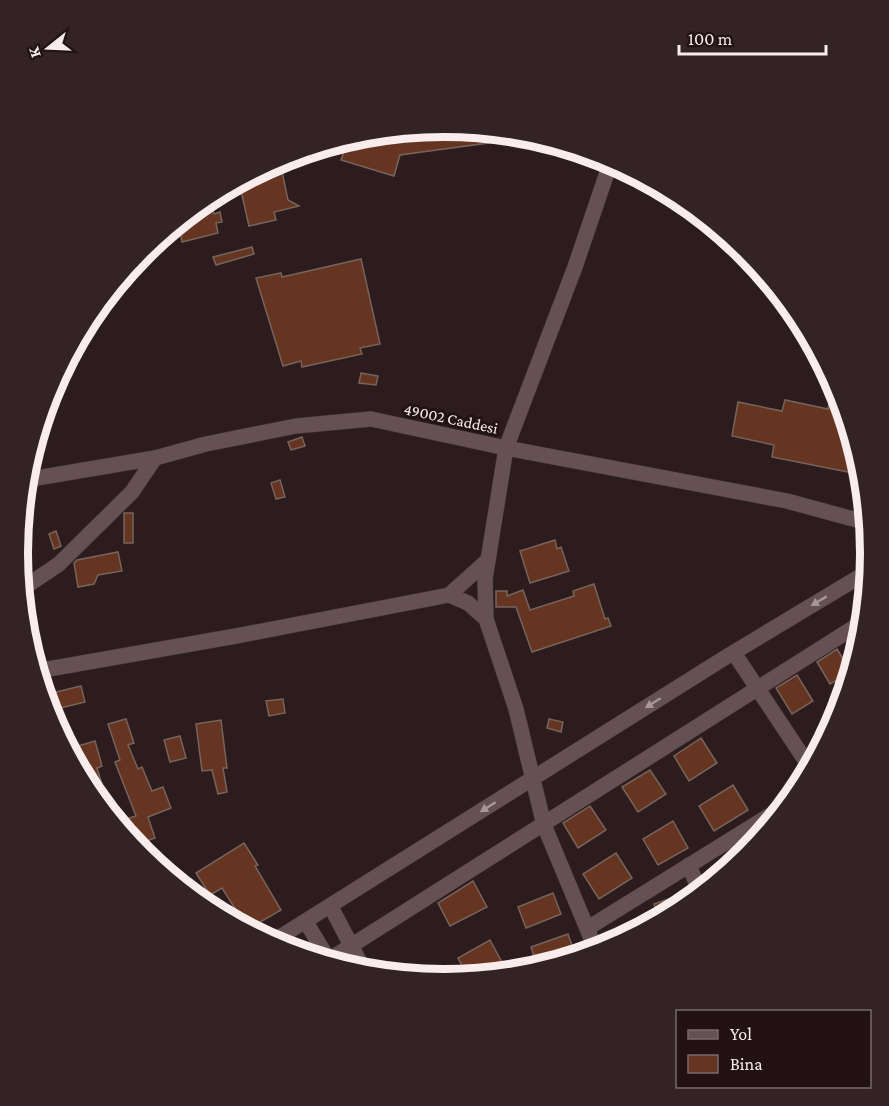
<svg xmlns="http://www.w3.org/2000/svg" width="889" height="1106" viewBox="0 0 889 1106" font-family="'Crimson Pro',serif">
  <style>
    .building { fill: #663521; stroke: #76635b; stroke-width: 1.5 }
    .lines { fill: none; stroke-linecap: round; stroke-linejoin: round }
    .minor-casing { stroke: #46393a; stroke-width: 16 }
    .minor { stroke: #655153; stroke-width: 15 }
    .oneway { fill: #a79798 }
    .labels { text-anchor: middle; stroke-width: 6; stroke-linejoin: round; paint-order: stroke }
    .street-label { font-size: 16px; fill: #f8eced; stroke: #221214 }
    .rim { fill: none; stroke: #f8eced; stroke-width: 8 }
  </style>
  <rect width="100%" height="100%" fill="#2c1c1d"/>
  <g class="building">
    <polygon points="445,127 501,132 503,141 400,155 394,176 341,160 348,139 362,135 385,142 384,132"/>
    <polygon points="276,162 280,162 288,200 299,206 274,212 276,220 249,226 239,182"/>
    <polygon points="212,208 214,214 220,212 222,222 216,223 218,233 182,242 178,223 189,214"/>
    <polygon points="252,247 254,254 216,265 213,257"/>
    <polygon points="361,259 380,344 360,348 362,354 302,367 301,361 283,366 256,278 281,273 282,277"/>
    <polygon points="361,373 378,376 376,385 359,383"/>
    <polygon points="830,397 841,399 863,475 772,457 774,445 732,436 738,402 782,411 785,400 828,409"/>
    <polygon points="302,437 305,446 291,450 288,442"/>
    <polygon points="280,480 285,497 276,499 271,483"/>
    <rect x="124" y="513" width="9" height="30"/>
    <polygon points="56,531 61,546 54,549 49,534"/>
    <polygon points="555,540 557,549 561,547 569,571 530,583 520,551"/>
    <polygon points="118,552 122,571 98,575 94,584 78,587 74,563 77,560"/>
    <polygon points="594,584 605,619 608,618 611,626 532,652 516,607 496,607 496,591 507,591 507,596 523,590 530,610 574,596 573,591"/>
    <polygon points="837,649 851,672 830,684 817,662"/>
    <polygon points="797,675 813,701 792,714 776,688"/>
    <polygon points="81,686 85,702 52,710 48,694"/>
    <polygon points="283,699 285,713 269,716 266,701"/>
    <polygon points="126,719 134,743 128,745 138,769 142,767 152,791 163,787 171,808 148,817 155,838 135,845 116,822 136,816 115,762 120,760 108,724"/>
    <polygon points="549,719 563,722 561,732 547,728"/>
    <polygon points="221,720 227,768 223,768 227,792 218,794 212,770 202,771 196,724"/>
    <polygon points="180,736 186,758 170,762 164,740"/>
    <polygon points="701,738 717,763 689,781 674,756"/>
    <polygon points="95,741 102,766 97,768 103,787 90,791 83,772 81,773 68,749"/>
    <polygon points="650,770 666,794 638,812 622,787"/>
    <polygon points="733,785 748,810 714,831 699,806"/>
    <polygon points="590,806 606,830 578,848 563,823"/>
    <polygon points="673,821 688,848 658,865 643,839"/>
    <polygon points="244,843 258,865 255,866 281,910 248,929 222,888 210,895 196,873"/>
    <polygon points="616,853 632,878 599,899 583,874"/>
    <polygon points="473,881 487,907 450,926 438,903"/>
    <polygon points="553,893 561,914 526,928 518,907"/>
    <polygon points="683,894 686,904 659,920 654,904"/>
    <polygon points="568,934 576,957 538,968 531,947"/>
    <polygon points="490,940 505,968 493,975 468,977 458,958"/>
  </g>
  <g class="lines">
    <defs>
      <g id="minor">
        <polyline points="25,480 155,458 206,444 296,426 371,419 506,448 787,501 868,523"/>
        <polyline points="22,589 59,564 132,492 155,458"/>
        <polyline points="449,595 488,560"/>
        <polyline points="734,653 811,769"/>
        <polyline points="37,671 236,636 449,595 468,603 486,619"/>
        <polyline points="689,865 700,893"/>
        <polyline points="331,907 365,972"/>
        <polyline points="306,922 330,962"/>
        <polyline points="588,928 788,804"/>
        <polyline points="272,942 726,657 869,571"/>
        <polyline points="596,950 544,825 516,709 486,619 485,579 506,448 575,267 611,161"/>
        <polyline points="327,961 864,621"/>
      </g>
    </defs>
    <use href="#minor" class="minor-casing"/>
    <use href="#minor" class="minor"/>
  </g>
  <defs><path id="oneway-solid" d="M-6-.8H1V-3.2L6.5 0L1 3.2V.8H-6Z" transform="scale(1.5)"/></defs>
  <g class="oneway">
    <use href="#oneway-solid" transform="translate(819 601) rotate(149)"/>
    <use href="#oneway-solid" transform="translate(653 703) rotate(148)"/>
    <use href="#oneway-solid" transform="translate(488 807) rotate(148)"/>
  </g>
  <g class="labels">
    <g class="street-label">
      <text transform="translate(451 418) rotate(12)" y="6">49002 Caddesi</text>
    </g>
  </g>
  <path d="M0 0H889V1106H0ZM28 553a416 416 0 1 1 832 0a416 416 0 1 1-832 0Z" fill="#332325" fill-rule="evenodd"/>
  <path class="rim" d="M28 553a416 416 0 1 1 832 0a416 416 0 1 1-832 0Z"/>
  <rect x="676" y="1010" width="195" height="78" fill="#221214" stroke="#78696b" stroke-width="1.5"/>
  <rect x="688" y="1030" width="30" height="9" fill="#655153" stroke="#78696b" stroke-width="1.5"/>
  <text x="730" y="1040" font-size="18" fill="#f8eced">Yol</text>
  <rect x="688" y="1055" width="30" height="18" fill="#663521" stroke="#78696b" stroke-width="1.5"/>
  <text x="730" y="1070" font-size="18" fill="#f8eced">Bina</text>
  <g transform="translate(48 48) rotate(252)" stroke="#221214" stroke-width="4.5" paint-order="stroke">
  <path d="M0-4.5L10 22L0 15L-10 22Z" fill="#f8eced"/>
  <text y="-9" font-size="16" font-weight="bold" text-anchor="middle" fill="#f8eced">K</text>
  </g>
  <path d="M679 45v9h147v-9" fill="none" stroke="#f8eced" stroke-width="3"/>
  <text x="688" y="45" font-size="18" fill="#f8eced" stroke="#221214" stroke-width="4.5" paint-order="stroke">100 m</text>
</svg>
